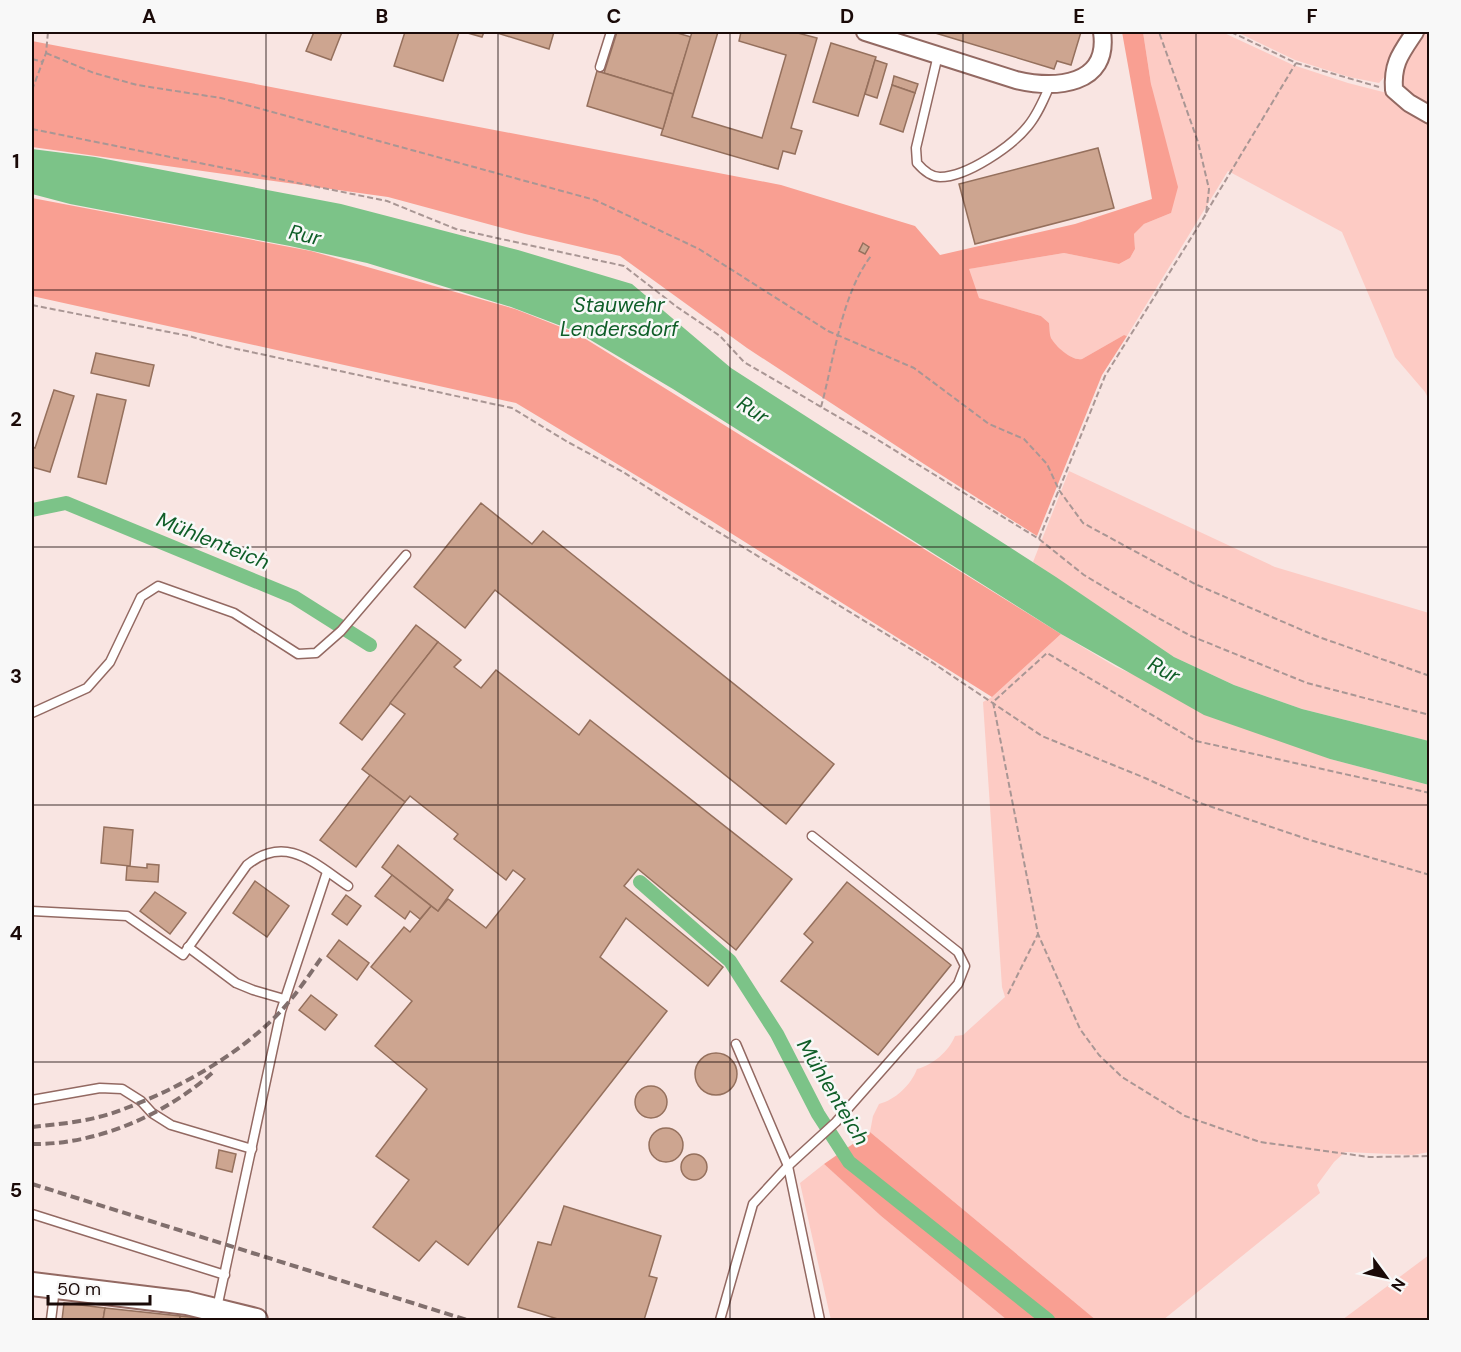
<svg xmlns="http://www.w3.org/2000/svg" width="1461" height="1352" viewBox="0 0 1461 1352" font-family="'DM Sans',sans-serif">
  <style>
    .green { fill: #fdcbc4 }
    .forest { fill: #f99f92 }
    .water { fill: #7cc388 }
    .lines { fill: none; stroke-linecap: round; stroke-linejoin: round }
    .canal { stroke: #7cc388; stroke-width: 14 }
    .building { fill: #cda590; stroke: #95705d; stroke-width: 1.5 }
    .lane-casing { stroke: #936962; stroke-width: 11 }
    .street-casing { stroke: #936962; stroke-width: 20 }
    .secondary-casing { stroke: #936962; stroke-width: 26 }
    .path { stroke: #a99694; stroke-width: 2; stroke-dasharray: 6 3; stroke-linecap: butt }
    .lane { stroke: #fff; stroke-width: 8 }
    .street { stroke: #fff; stroke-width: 16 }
    .secondary { stroke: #fff; stroke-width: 22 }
    .rail { stroke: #816f6d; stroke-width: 4; stroke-dasharray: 9 4.5; stroke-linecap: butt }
    .grid { fill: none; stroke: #1a0a08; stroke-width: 1.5; stroke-opacity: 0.55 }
    .labels { text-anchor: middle; stroke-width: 5; stroke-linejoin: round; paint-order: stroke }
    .water-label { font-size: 21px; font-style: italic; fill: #0f5e28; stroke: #f8f8f8 }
    .neatline { fill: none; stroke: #1a0a08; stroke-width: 2 }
    .grid-label { font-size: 20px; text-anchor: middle; font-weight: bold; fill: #1a0a08 }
  </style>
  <rect width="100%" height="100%" fill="#f9e5e2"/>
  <g class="green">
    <path d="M1143,32h79l71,33 55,18 39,10 42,29v278l-4,-8 -30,-35 -53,-125 -114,-61 -101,165 -3,-1 -42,24c-10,2 -27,-12 -31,-21 -2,-5 -1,-10 -2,-15l-8,-7 -63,-18 -10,-29 96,-16 55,11 11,-6 5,-9 -1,-15 10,-10 27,-11z"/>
    <polygon points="1237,32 1410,32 1387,74 1379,83 1349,77 1295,60"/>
    <path d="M1423,32h6v77c-5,-3 -12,-6 -16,-9 -25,-20 -2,-49 10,-68z"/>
    <polygon points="1069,471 1275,567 1429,613 1429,741 1302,709 1234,685 1174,657 1033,562"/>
    <path d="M1061,634l55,33 214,92 99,26v367l-16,3 -68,-3 -11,10 -17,23 3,8 -157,127h-67l-226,-188 3,-16 6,-12c16,-4 32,-19 38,-35 16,-4 32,-18 38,-33l8,-1 42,-38 -3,-10 -19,-285 9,-5z"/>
    <polygon points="824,1164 881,1216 1007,1320 831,1320 800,1183"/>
    <polygon points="1429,1255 1429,1320 1342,1320"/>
  </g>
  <g class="forest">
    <path d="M1122,32h21l8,52 27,103 -7,26 -27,11 -10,10 1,15 -5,9 -11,6 -55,-11 -95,16 10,29 62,18 8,7c1,5 0,10 2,15 5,9 21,23 31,21l42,-24 3,1 -25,39 -65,161 -113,-72 -177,-116 -127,-92 -95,-22 -137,-37 -356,-50v-106l749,144 134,41 25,29 135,-31 77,-25z"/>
    <polygon points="32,198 311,251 515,309 576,333 1061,634 992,697 710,520 516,403 32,296"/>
    <polygon points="870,1132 1096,1320 1007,1320 881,1216 824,1164"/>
  </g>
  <polygon class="water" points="32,149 95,157 341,204 518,250 632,284 731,368 1056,577 1174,657 1234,685 1302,709 1429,741 1429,785 1330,759 1204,715 1061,634 673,389 577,332 511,307 367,263 290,246 70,204 32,194"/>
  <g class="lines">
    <g class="canal">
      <polyline points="32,510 66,503 294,597 370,645"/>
      <polyline points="640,882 730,961 777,1034 818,1114 849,1162 1048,1320"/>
    </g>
  </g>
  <g class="building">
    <polygon points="314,32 342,32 331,60 306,51"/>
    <polygon points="405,32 459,32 443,81 394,66"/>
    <polygon points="464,32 484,32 482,37"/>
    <polygon points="494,32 554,32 549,49"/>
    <polygon points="617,32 674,32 691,37 673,94 604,73"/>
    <polygon points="692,32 718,32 692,117 762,138 786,55 739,41 741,32 794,32 817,38 791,128 802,131 795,154 783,151 778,169 661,135"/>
    <polygon points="932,32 1081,32 1071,65 1057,61 1054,69"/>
    <polygon points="831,43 876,57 858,116 813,102"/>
    <polygon points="875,60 887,64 877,98 865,94"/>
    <polygon points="597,71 673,94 663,129 587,106"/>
    <polygon points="894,76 918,84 915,93 892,85"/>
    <polygon points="892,85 915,93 903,132 880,124"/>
    <polygon points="1098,148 1114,208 975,244 959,184"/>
    <polygon points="863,243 869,247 865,254 859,251"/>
    <polygon points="96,353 154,365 149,386 91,373"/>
    <polygon points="54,390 74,396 50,472 32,467 32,447 35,448"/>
    <polygon points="97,394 126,400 106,484 78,477"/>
    <polygon points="481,503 532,544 543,531 834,764 786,824 495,590 465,628 414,587"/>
    <polygon points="416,625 438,642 362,740 340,723"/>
    <polygon points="438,642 461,660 454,667 481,688 496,670 579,735 590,720 792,879 736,950 638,869 624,886 723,967 708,986 626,918 600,957 667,1011 468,1265 436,1241 419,1261 373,1227 409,1180 376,1156 427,1089 375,1046 412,1001 371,967 404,927 410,932 431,906 438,911 448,899 486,928 525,879 513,870 506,880 454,839 458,834 410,796 405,802 362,769 405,714 390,703"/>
    <polygon points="370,775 405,802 356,867 320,840"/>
    <polygon points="104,827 133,830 130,866 101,863"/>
    <polygon points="398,845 453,890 438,911 382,867"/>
    <polygon points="147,864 159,865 158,882 126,880 127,866 147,868"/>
    <polygon points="392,875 431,906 420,919 410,911 405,919 375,896"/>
    <polygon points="255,881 289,906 267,937 233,913"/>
    <polygon points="847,882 951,965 878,1055 781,981 813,942 804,934"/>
    <polygon points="155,892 186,913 170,934 140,911"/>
    <polygon points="346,895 361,906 347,925 332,914"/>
    <polygon points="339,940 369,963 357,980 327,956"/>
    <polygon points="311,995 337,1015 325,1030 299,1010"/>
    <circle cx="716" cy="1074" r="21"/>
    <circle cx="651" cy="1102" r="16"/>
    <circle cx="666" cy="1145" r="17"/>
    <polygon points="219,1150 236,1154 232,1172 216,1168"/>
    <circle cx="694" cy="1167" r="13"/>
    <polygon points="564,1206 661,1236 649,1276 657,1278 644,1320 561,1320 518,1307 538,1242 551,1245"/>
    <polygon points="64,1303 105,1308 103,1320 62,1320"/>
    <polygon points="105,1308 180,1316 180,1320 103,1320"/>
    <polygon points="180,1316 209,1319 213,1320 180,1320"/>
  </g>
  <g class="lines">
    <defs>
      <g id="lane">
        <path d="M938,55l-22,93 1,15c6,7 14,14 23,14 27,0 72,-31 88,-51 10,-12 16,-27 22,-41"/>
        <polyline points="600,67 611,32"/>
        <polyline points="32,713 87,688 110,662 141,597 158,586 234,613 298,654 316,653 341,631 406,555"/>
        <path d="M32,911l95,5 56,39 64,-90c39,-31 67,-2 101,21"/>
        <polyline points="188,947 236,983 253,990 284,999"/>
        <polyline points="736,1044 788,1166 820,1320"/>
        <polyline points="32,1100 100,1088 122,1089 141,1101 152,1113 171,1125 252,1149"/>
        <polyline points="32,1214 225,1275"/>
        <polyline points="217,1308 281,1011 327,872"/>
        <polyline points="51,1320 55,1288"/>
        <polyline points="720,1320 753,1204 788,1166 836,1122 958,984 965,966 958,952 812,836"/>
      </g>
      <g id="street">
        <path d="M865,32l151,48c39,9 94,6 86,-48"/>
        <path d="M1415,32c-14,21 -23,31 -21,58l15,13 21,12"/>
      </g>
      <polyline id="secondary" points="32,1284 187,1303 256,1320"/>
    </defs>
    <use href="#lane" class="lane-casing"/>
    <use href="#street" class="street-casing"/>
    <use href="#secondary" class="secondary-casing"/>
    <g class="path">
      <polyline points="1231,32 1296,63 1379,87"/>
      <polyline points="46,53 94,73 137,85 221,98 595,200 699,249 828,331 914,368 989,424 1024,439 1047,464 1059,490 1083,523 1195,584 1316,636 1430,676"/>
      <polyline points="32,59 43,62"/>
      <polyline points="32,90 46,53 48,32"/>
      <polyline points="32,129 387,201 456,229 624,266 677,307 720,336 744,362 878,440 1039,539 1084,575 1129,602 1191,636 1307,683 1430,715"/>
      <polyline points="1206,213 1296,63"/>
      <polyline points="32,305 189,336 223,346 512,408 566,441 623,472 692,516 927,659 1042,736 1145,778 1200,803 1310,840 1430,875"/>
      <path d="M821,407c13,-47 20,-112 50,-151"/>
      <polyline points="1039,539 1105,376 1206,214 1209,189 1198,142 1159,32"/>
      <polyline points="1430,793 1196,741 1047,653 993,702 1038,934 1080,1029 1099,1055 1122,1077 1185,1116 1260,1142 1369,1157 1430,1156"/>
      <polyline points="1008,994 1038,934"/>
    </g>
    <use href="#lane" class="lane"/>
    <use href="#street" class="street"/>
    <use href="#secondary" class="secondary"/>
    <g class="rail">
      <path d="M32,1127c29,-3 61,-6 89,-17 57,-21 117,-54 159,-98 16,-17 29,-37 42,-55"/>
      <path d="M32,1144c64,1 133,-29 180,-71"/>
      <polyline points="32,1184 467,1320"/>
    </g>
  </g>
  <path class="grid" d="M266,32v1288M498,32v1288M730,32v1288M963,32v1288M1196,32v1288M32,290h1398M32,547h1398M32,805h1398M32,1062h1398"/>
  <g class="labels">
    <g class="water-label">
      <text transform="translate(305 235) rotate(13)" y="7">Rur</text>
      <text x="619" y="312">Stauwehr<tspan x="619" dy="24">Lendersdorf</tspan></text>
      <text transform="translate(753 410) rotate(33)" y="7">Rur</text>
      <text transform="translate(213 541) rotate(22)" y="7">Mühlenteich</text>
      <text transform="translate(1164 670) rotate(28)" y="7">Rur</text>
      <text transform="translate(833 1092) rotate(59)" y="7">Mühlenteich</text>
    </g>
  </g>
  <rect width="1461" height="1352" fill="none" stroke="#f8f8f8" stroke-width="66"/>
  <g transform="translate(1386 1277) rotate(123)" stroke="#f8f8f8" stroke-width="4.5" paint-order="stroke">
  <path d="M0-4.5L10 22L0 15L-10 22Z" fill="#1a0a08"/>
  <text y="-9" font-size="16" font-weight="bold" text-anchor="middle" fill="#1a0a08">N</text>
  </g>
  <path d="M48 1295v9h102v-9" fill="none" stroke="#1a0a08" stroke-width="3"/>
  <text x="57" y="1295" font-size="18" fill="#1a0a08" stroke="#f8f8f8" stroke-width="4.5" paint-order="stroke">50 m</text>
  <rect x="33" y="33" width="1395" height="1286" class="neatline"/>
  <g class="grid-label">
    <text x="149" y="23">A</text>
    <text x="382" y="23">B</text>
    <text x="614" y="23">C</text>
    <text x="847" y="23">D</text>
    <text x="1079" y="23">E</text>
    <text x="1312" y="23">F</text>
    <text x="16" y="168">1</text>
    <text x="16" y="426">2</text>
    <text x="16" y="683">3</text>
    <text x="16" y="940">4</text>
    <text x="16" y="1197">5</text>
  </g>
</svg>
